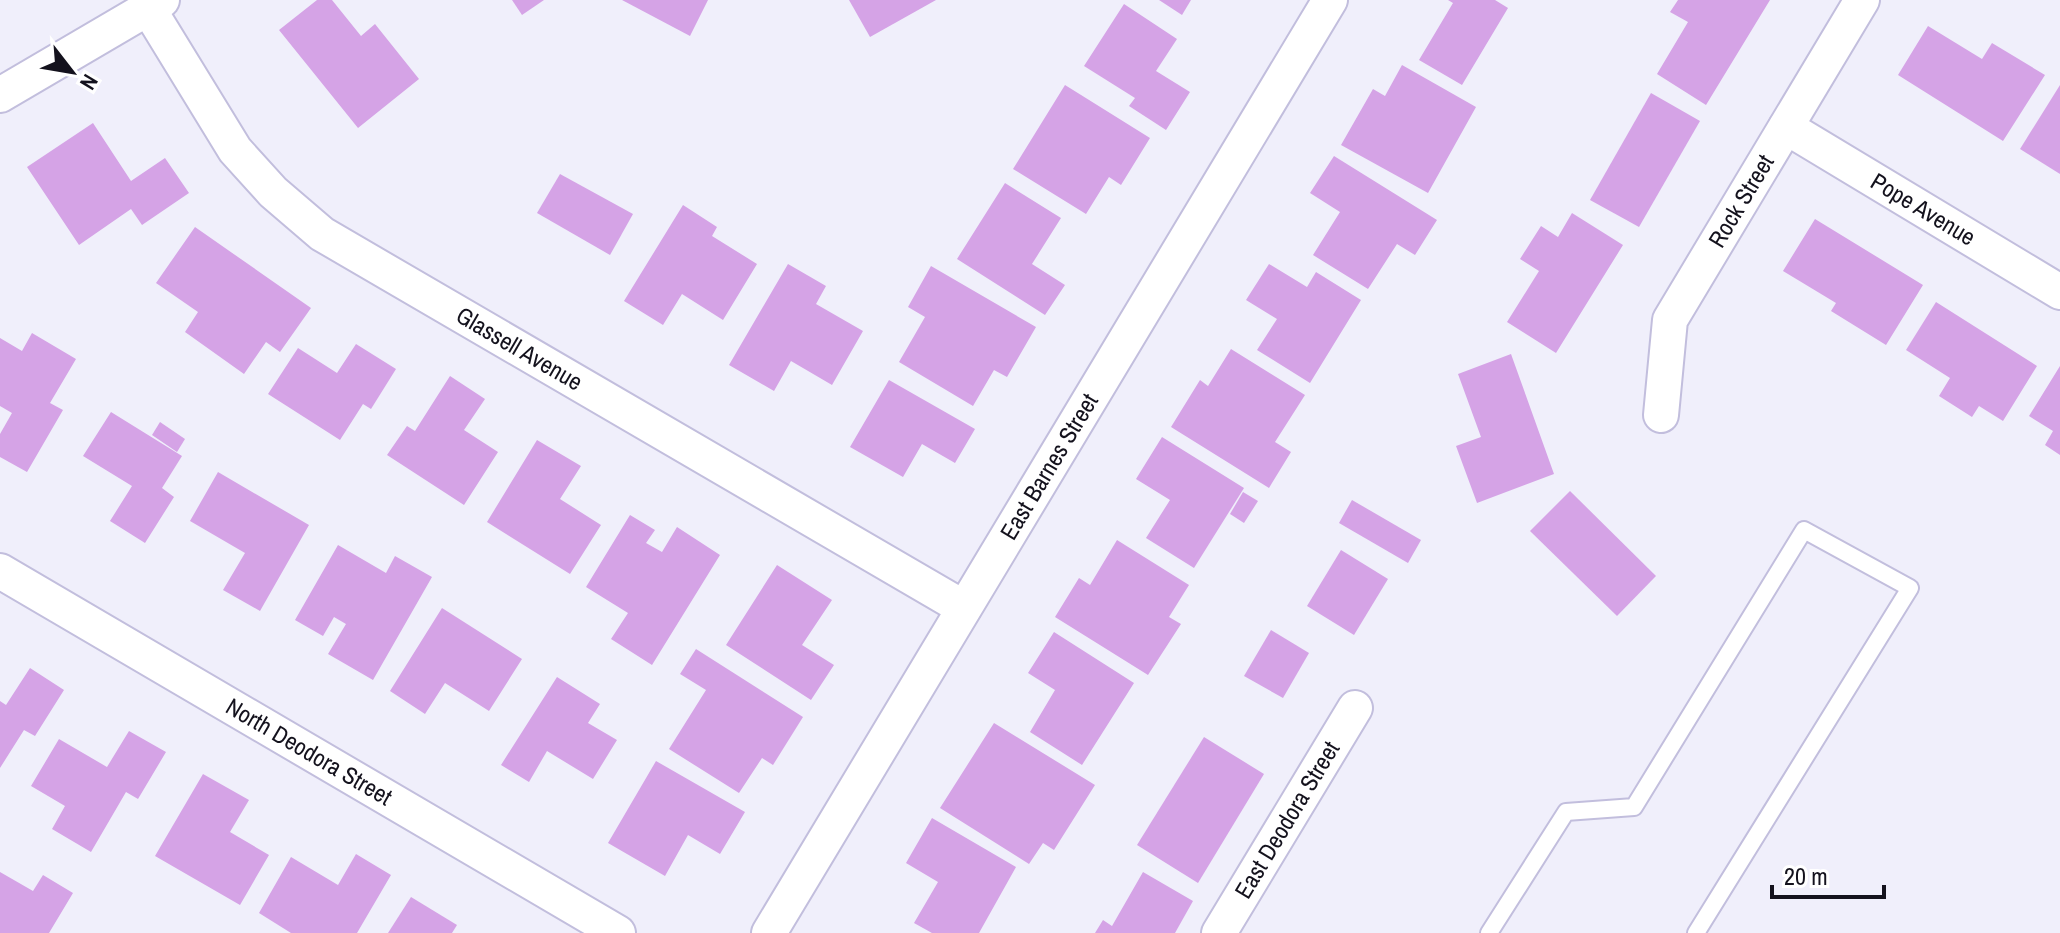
<svg xmlns="http://www.w3.org/2000/svg" width="2060" height="933" viewBox="0 0 2060 933" font-family="'Archivo Narrow',sans-serif">
  <style>
    .building { fill: #d5a3e6 }
    .lines { fill: none; stroke-linecap: round; stroke-linejoin: round }
    .service-casing { stroke: #c2bedd; stroke-width: 20 }
    .minor-casing { stroke: #c2bedd; stroke-width: 38 }
    .service { stroke: #fff; stroke-width: 16 }
    .minor { stroke: #fff; stroke-width: 34 }
    .labels { text-anchor: middle; stroke-width: 8; stroke-linejoin: round; paint-order: stroke }
    .street-label { font-size: 24px; fill: #14121d; stroke: #fff }
  </style>
  <rect width="100%" height="100%" fill="#f0effb"/>
  <g class="building">
    <polygon points="317,0 332,0 361,36 375,24 419,79 358,128 279,30"/>
    <polygon points="512,0 544,0 522,15"/>
    <polygon points="622,0 708,0 690,36"/>
    <polygon points="849,0 936,0 870,37"/>
    <polygon points="1159,0 1191,0 1182,15"/>
    <polygon points="1448,0 1495,0 1508,8 1462,85 1419,60 1453,3"/>
    <polygon points="1678,0 1770,0 1706,105 1657,74 1688,22 1670,12"/>
    <polygon points="1124,4 1177,39 1156,71 1190,92 1166,130 1129,106 1135,98 1084,66"/>
    <polygon points="1928,26 1982,59 1992,43 2045,75 2003,141 1898,75"/>
    <polygon points="1402,65 1476,107 1428,193 1341,145 1373,89 1385,96"/>
    <polygon points="1065,85 1150,138 1121,185 1109,177 1086,214 1013,169"/>
    <polygon points="2060,85 2060,174 2020,149"/>
    <polygon points="1651,93 1700,121 1639,227 1590,200"/>
    <polygon points="93,123 131,181 165,158 189,193 142,225 131,209 79,245 27,167"/>
    <polygon points="1334,156 1437,220 1415,255 1397,244 1368,289 1313,255 1340,212 1310,193"/>
    <polygon points="560,174 633,214 610,255 537,213"/>
    <polygon points="1005,183 1061,218 1032,264 1065,285 1045,315 957,259"/>
    <polygon points="683,205 717,227 712,236 757,264 723,320 682,294 663,325 624,301"/>
    <polygon points="1572,213 1623,245 1556,353 1507,322 1539,271 1520,259 1541,226 1558,237"/>
    <polygon points="1815,219 1923,285 1886,345 1831,311 1836,303 1783,271"/>
    <polygon points="195,227 311,308 280,352 266,342 244,374 185,332 198,312 156,283"/>
    <polygon points="788,264 826,286 816,304 863,331 832,385 791,361 774,391 729,365"/>
    <polygon points="1269,264 1307,287 1316,272 1361,300 1310,383 1257,350 1277,319 1246,300"/>
    <polygon points="931,266 1036,327 1007,377 994,370 973,406 899,362 925,317 908,307"/>
    <polygon points="1936,302 2037,366 2003,421 1979,406 1972,417 1939,396 1950,378 1906,350"/>
    <polygon points="32,333 76,359 50,403 63,410 27,472 0,457 0,434 12,413 0,406 0,338 22,351"/>
    <polygon points="356,344 396,369 371,409 363,404 340,440 268,394 298,348 337,373"/>
    <polygon points="1231,349 1305,395 1275,442 1291,452 1269,488 1171,427 1200,380 1208,386"/>
    <polygon points="1511,354 1554,474 1477,503 1456,446 1481,437 1458,374"/>
    <polygon points="2060,366 2060,455 2045,445 2053,431 2029,416"/>
    <polygon points="450,376 485,399 464,430 498,452 464,505 387,455 407,426 415,431"/>
    <polygon points="889,380 975,429 955,463 922,444 903,477 850,447"/>
    <polygon points="111,412 182,456 162,488 174,497 145,543 110,521 132,486 83,456"/>
    <polygon points="160,422 185,439 177,452 152,435"/>
    <polygon points="1162,437 1244,488 1194,568 1146,538 1170,500 1136,479"/>
    <polygon points="537,440 581,466 560,499 601,525 570,574 487,522"/>
    <polygon points="218,472 309,525 260,611 223,590 245,553 190,521"/>
    <polygon points="1570,491 1656,576 1617,616 1530,531"/>
    <polygon points="1243,492 1258,501 1244,523 1230,514"/>
    <polygon points="1352,500 1421,540 1408,563 1339,523"/>
    <polygon points="630,515 655,530 646,543 662,552 677,527 720,555 652,665 611,639 628,613 586,587"/>
    <polygon points="1117,540 1189,585 1169,617 1181,624 1148,675 1055,617 1079,578 1090,585"/>
    <polygon points="338,545 386,573 395,556 432,577 373,680 328,654 346,624 334,617 323,636 295,620"/>
    <polygon points="1341,550 1388,579 1354,635 1307,606"/>
    <polygon points="777,565 832,600 802,645 834,665 811,700 726,645"/>
    <polygon points="442,608 522,659 489,711 445,683 425,714 390,691"/>
    <polygon points="1271,630 1309,653 1283,698 1244,676"/>
    <polygon points="1054,632 1134,683 1082,765 1030,732 1055,690 1028,673"/>
    <polygon points="696,649 803,717 773,765 762,758 739,793 669,749 706,690 680,674"/>
    <polygon points="30,668 64,690 35,736 24,730 0,768 0,701 6,705"/>
    <polygon points="557,677 600,704 588,723 617,740 593,779 547,751 529,782 501,765"/>
    <polygon points="994,723 1095,785 1054,850 1043,843 1029,864 940,808"/>
    <polygon points="129,731 166,752 138,799 126,792 91,852 52,829 65,806 31,786 59,739 107,767"/>
    <polygon points="1204,737 1264,774 1198,883 1137,845"/>
    <polygon points="656,761 745,812 720,854 688,835 665,876 608,843"/>
    <polygon points="203,774 249,800 230,832 269,855 240,905 155,856"/>
    <polygon points="932,818 1016,867 979,933 932,933 914,923 938,882 906,863"/>
    <polygon points="356,854 391,875 357,933 291,933 259,913 291,857 338,885"/>
    <polygon points="0,872 33,891 43,875 73,893 49,933 0,933"/>
    <polygon points="1143,872 1193,901 1175,933 1095,933 1103,920 1112,926"/>
    <polygon points="411,897 457,925 452,933 388,933"/>
  </g>
  <g class="lines">
    <defs>
      <polyline id="service" points="1489,933 1566,812 1634,807 1804,530 1910,588 1696,933"/>
      <g id="minor">
        <path id="s1" d="M148,8l87,142 38,42 49,42 642,374"/>
        <polyline points="0,95 162,0"/>
        <path id="s2" d="M1786,127l274,165"/>
        <path id="s3" d="M1661,415l9,-95 192,-320"/>
        <path id="s4" d="M0,571l618,362"/>
        <path id="s5" d="M769,933l561,-933"/>
        <path id="s6" d="M1219,933l136,-225"/>
      </g>
    </defs>
    <use href="#service" class="service-casing"/>
    <use href="#minor" class="minor-casing"/>
    <use href="#service" class="service"/>
    <use href="#minor" class="minor"/>
  </g>
  <g class="labels">
    <g class="street-label">
      <text dy="8" stroke="none"><textPath href="#s3" startOffset="234">Rock Street</textPath></text>
      <text dy="8" stroke="none"><textPath href="#s2" startOffset="160">Pope Avenue</textPath></text>
      <text dy="8" stroke="none"><textPath href="#s1" startOffset="516">Glassell Avenue</textPath></text>
      <text dy="8" stroke="none"><textPath href="#s5" startOffset="544">East Barnes Street</textPath></text>
      <text dy="8" stroke="none"><textPath href="#s4" startOffset="358">North Deodora Street</textPath></text>
      <text dy="8" stroke="none"><textPath href="#s6" startOffset="132">East Deodora Street</textPath></text>
    </g>
  </g>
  <g transform="translate(72 72) rotate(121)" stroke="#ffffff" stroke-width="6" paint-order="stroke">
  <path d="M0-6L14 30L0 20L-14 30Z" fill="#14121d"/>
  <text y="-12" font-size="22" font-weight="bold" text-anchor="middle" fill="#14121d">N</text>
  </g>
  <path d="M1772 885v12h112v-12" fill="none" stroke="#14121d" stroke-width="4"/>
  <text x="1784" y="885" font-size="24" fill="#14121d" stroke="#ffffff" stroke-width="6" paint-order="stroke">20 m</text>
</svg>
